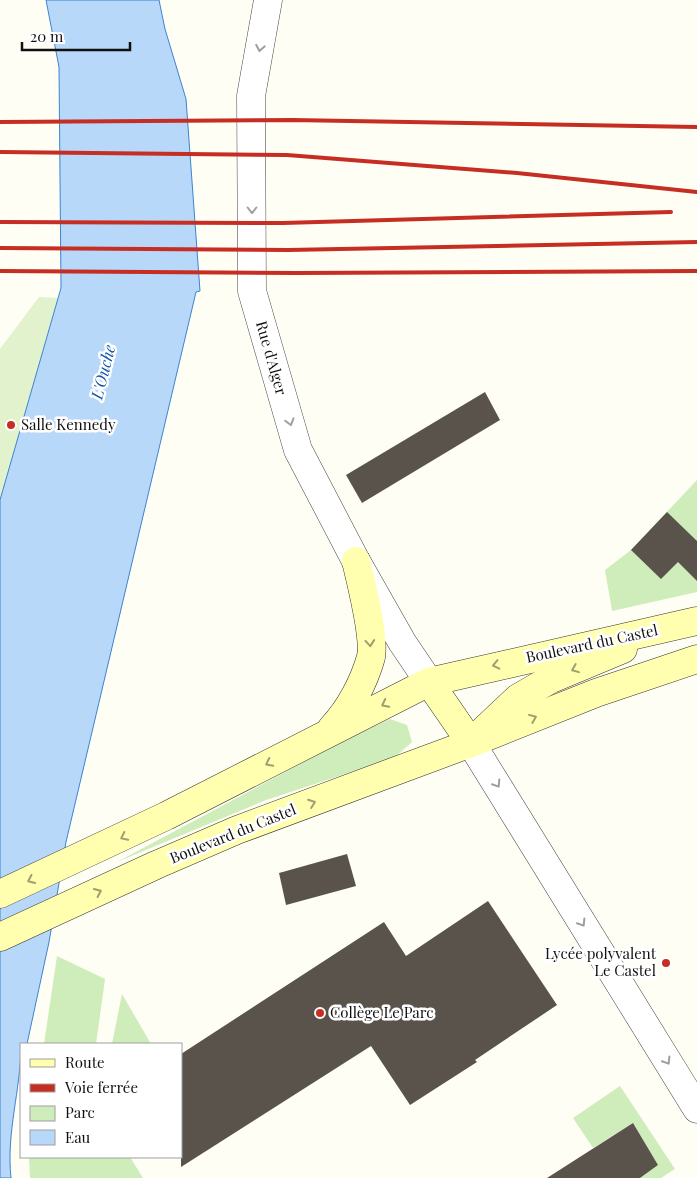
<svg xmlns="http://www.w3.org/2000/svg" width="697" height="1178" viewBox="0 0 697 1178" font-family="'Playfair Display',serif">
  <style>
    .green { fill: #cfecbb }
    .pitch { fill: #e1f2cd }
    .water { fill: #b7d8f8; stroke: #3b84d1 }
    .building { fill: #5a534c }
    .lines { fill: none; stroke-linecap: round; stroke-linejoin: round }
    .street-casing { stroke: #434343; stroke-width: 29 }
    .secondary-casing { stroke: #323232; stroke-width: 29 }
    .street { stroke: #fff; stroke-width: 28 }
    .secondary { stroke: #ffffaf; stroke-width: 28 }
    .rail { stroke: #c62e23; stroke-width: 4 }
    .oneway { stroke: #9f9f9f }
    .oneway2 { stroke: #9f9f6f }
    .poi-dot { fill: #c62e23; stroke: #fff; stroke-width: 2 }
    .labels { text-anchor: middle; stroke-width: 5; stroke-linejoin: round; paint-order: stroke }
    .street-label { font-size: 15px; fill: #101010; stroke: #fff }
    .poi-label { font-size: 15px; fill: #101010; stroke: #fff; text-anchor: start }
    .water-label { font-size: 16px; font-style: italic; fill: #1456a8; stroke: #fff }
  </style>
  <rect width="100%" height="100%" fill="#fffef4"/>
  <g class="green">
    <polygon points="697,480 697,592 612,611 605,570 631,550"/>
    <polygon points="390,719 407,725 412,742 394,758 266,800 117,862 351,737"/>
    <polygon points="57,956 105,979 96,1044 44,1044"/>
    <polygon points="122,994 151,1044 112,1044"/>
    <polygon points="620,1086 675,1169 661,1178 640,1178 658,1165 633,1123 593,1148 573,1118"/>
    <polygon points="29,1157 130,1157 143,1178 30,1178"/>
  </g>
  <polygon class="pitch" points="39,297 58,298 0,500 0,349"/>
  <path class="water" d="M46,0h113l6,29 21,70 14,192 -4,1 -130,550 -17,100 -22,102h-6c0,46 -15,88 -10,134h-11v-678l61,-212 -2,-221z"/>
  <g class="building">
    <polygon points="485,392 500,420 362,503 346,475"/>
    <polygon points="667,512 697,541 697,581 678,562 661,579 631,550"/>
    <polygon points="347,854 356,886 286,905 279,873"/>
    <polygon points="488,901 557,1005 475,1060 477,1062 410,1105 371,1046 181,1167 181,1054 384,922 406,956"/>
    <polygon points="633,1123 658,1165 640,1178 547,1178"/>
  </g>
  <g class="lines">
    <defs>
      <g id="street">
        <polyline points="268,0 251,96 252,291 298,450 356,561 402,642 429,682"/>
        <polyline points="471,743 697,1109"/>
      </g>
      <g id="secondary">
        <polyline points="429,682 471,743"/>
        <path d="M332,728c18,-19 32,-46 39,-71 4,-20 -10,-75 -15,-96"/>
        <polyline points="483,731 518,698 551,679 623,649"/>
        <polyline points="0,894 166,816 429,682 697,621"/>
        <polyline points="0,937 156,865 237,830 471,743 596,693 697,659"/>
      </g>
    </defs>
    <use href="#street" class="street-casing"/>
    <use href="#secondary" class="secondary-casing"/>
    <use href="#street" class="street"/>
    <use href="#secondary" class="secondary"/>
    <g class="rail">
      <polyline points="0,122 292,120 697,127"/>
      <polyline points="0,152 287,155 517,173 697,192"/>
      <polyline points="0,222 283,223 671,212"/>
      <polyline points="0,248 288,250 697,242"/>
      <polyline points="0,271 296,273 697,271"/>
    </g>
  </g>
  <defs><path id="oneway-chevron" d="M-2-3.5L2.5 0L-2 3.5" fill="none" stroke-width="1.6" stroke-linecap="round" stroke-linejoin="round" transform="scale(1.25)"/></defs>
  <g class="oneway">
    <use href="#oneway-chevron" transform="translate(260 48) rotate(100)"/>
    <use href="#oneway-chevron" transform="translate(252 210) rotate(90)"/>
    <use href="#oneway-chevron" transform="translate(290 422) rotate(74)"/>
    <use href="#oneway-chevron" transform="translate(497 784) rotate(57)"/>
    <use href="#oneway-chevron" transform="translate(582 923) rotate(58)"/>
    <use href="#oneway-chevron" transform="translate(667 1061) rotate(58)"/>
  </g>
  <g class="oneway2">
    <use href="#oneway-chevron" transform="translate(370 643) rotate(85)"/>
    <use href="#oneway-chevron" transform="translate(496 665) rotate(167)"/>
    <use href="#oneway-chevron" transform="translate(575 669) rotate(158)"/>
    <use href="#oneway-chevron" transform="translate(385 704) rotate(153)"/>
    <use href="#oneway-chevron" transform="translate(533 718) rotate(-22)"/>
    <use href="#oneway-chevron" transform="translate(269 763) rotate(153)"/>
    <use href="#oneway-chevron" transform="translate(312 803) rotate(-20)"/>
    <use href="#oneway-chevron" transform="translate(124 837) rotate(154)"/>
    <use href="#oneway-chevron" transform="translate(31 880) rotate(155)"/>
    <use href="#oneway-chevron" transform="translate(98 892) rotate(-25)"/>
  </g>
  <g class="poi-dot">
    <circle cx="11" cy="425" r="5"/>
    <circle cx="666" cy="963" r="5"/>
    <circle cx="320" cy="1013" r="5"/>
  </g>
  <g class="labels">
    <g class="street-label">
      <text transform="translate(271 358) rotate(74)" y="5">Rue d'Alger</text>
      <text transform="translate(592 644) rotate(-12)" y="5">Boulevard du Castel</text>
      <text transform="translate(233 834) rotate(-22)" y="5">Boulevard du Castel</text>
    </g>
    <g class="poi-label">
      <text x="21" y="430">Salle Kennedy</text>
      <text x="656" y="959" text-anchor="end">Lycée polyvalent<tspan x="656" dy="17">Le Castel</tspan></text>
      <text x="330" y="1018">Collège Le Parc</text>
    </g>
    <g class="water-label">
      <text transform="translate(103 372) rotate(-76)" y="6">L'Ouche</text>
    </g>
  </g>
  <rect x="20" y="1043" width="162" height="115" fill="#ffffff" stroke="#9f9f9f"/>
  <rect x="30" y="1059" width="25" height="8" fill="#ffffaf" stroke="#9f9f9f"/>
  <text x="65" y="1068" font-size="15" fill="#101010">Route</text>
  <rect x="30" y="1084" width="25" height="8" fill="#c62e23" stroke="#9f9f9f"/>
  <text x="65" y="1093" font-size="15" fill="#101010">Voie ferrée</text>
  <rect x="30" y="1106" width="25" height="15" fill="#cfecbb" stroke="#9f9f9f"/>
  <text x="65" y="1118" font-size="15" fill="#101010">Parc</text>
  <rect x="30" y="1130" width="25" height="15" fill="#b7d8f8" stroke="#9f9f9f"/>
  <text x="65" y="1143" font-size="15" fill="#101010">Eau</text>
  <path d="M22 42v8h108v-8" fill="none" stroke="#101010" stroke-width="2.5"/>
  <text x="30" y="42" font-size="15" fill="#101010" stroke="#ffffff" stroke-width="4" paint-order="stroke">20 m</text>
</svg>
